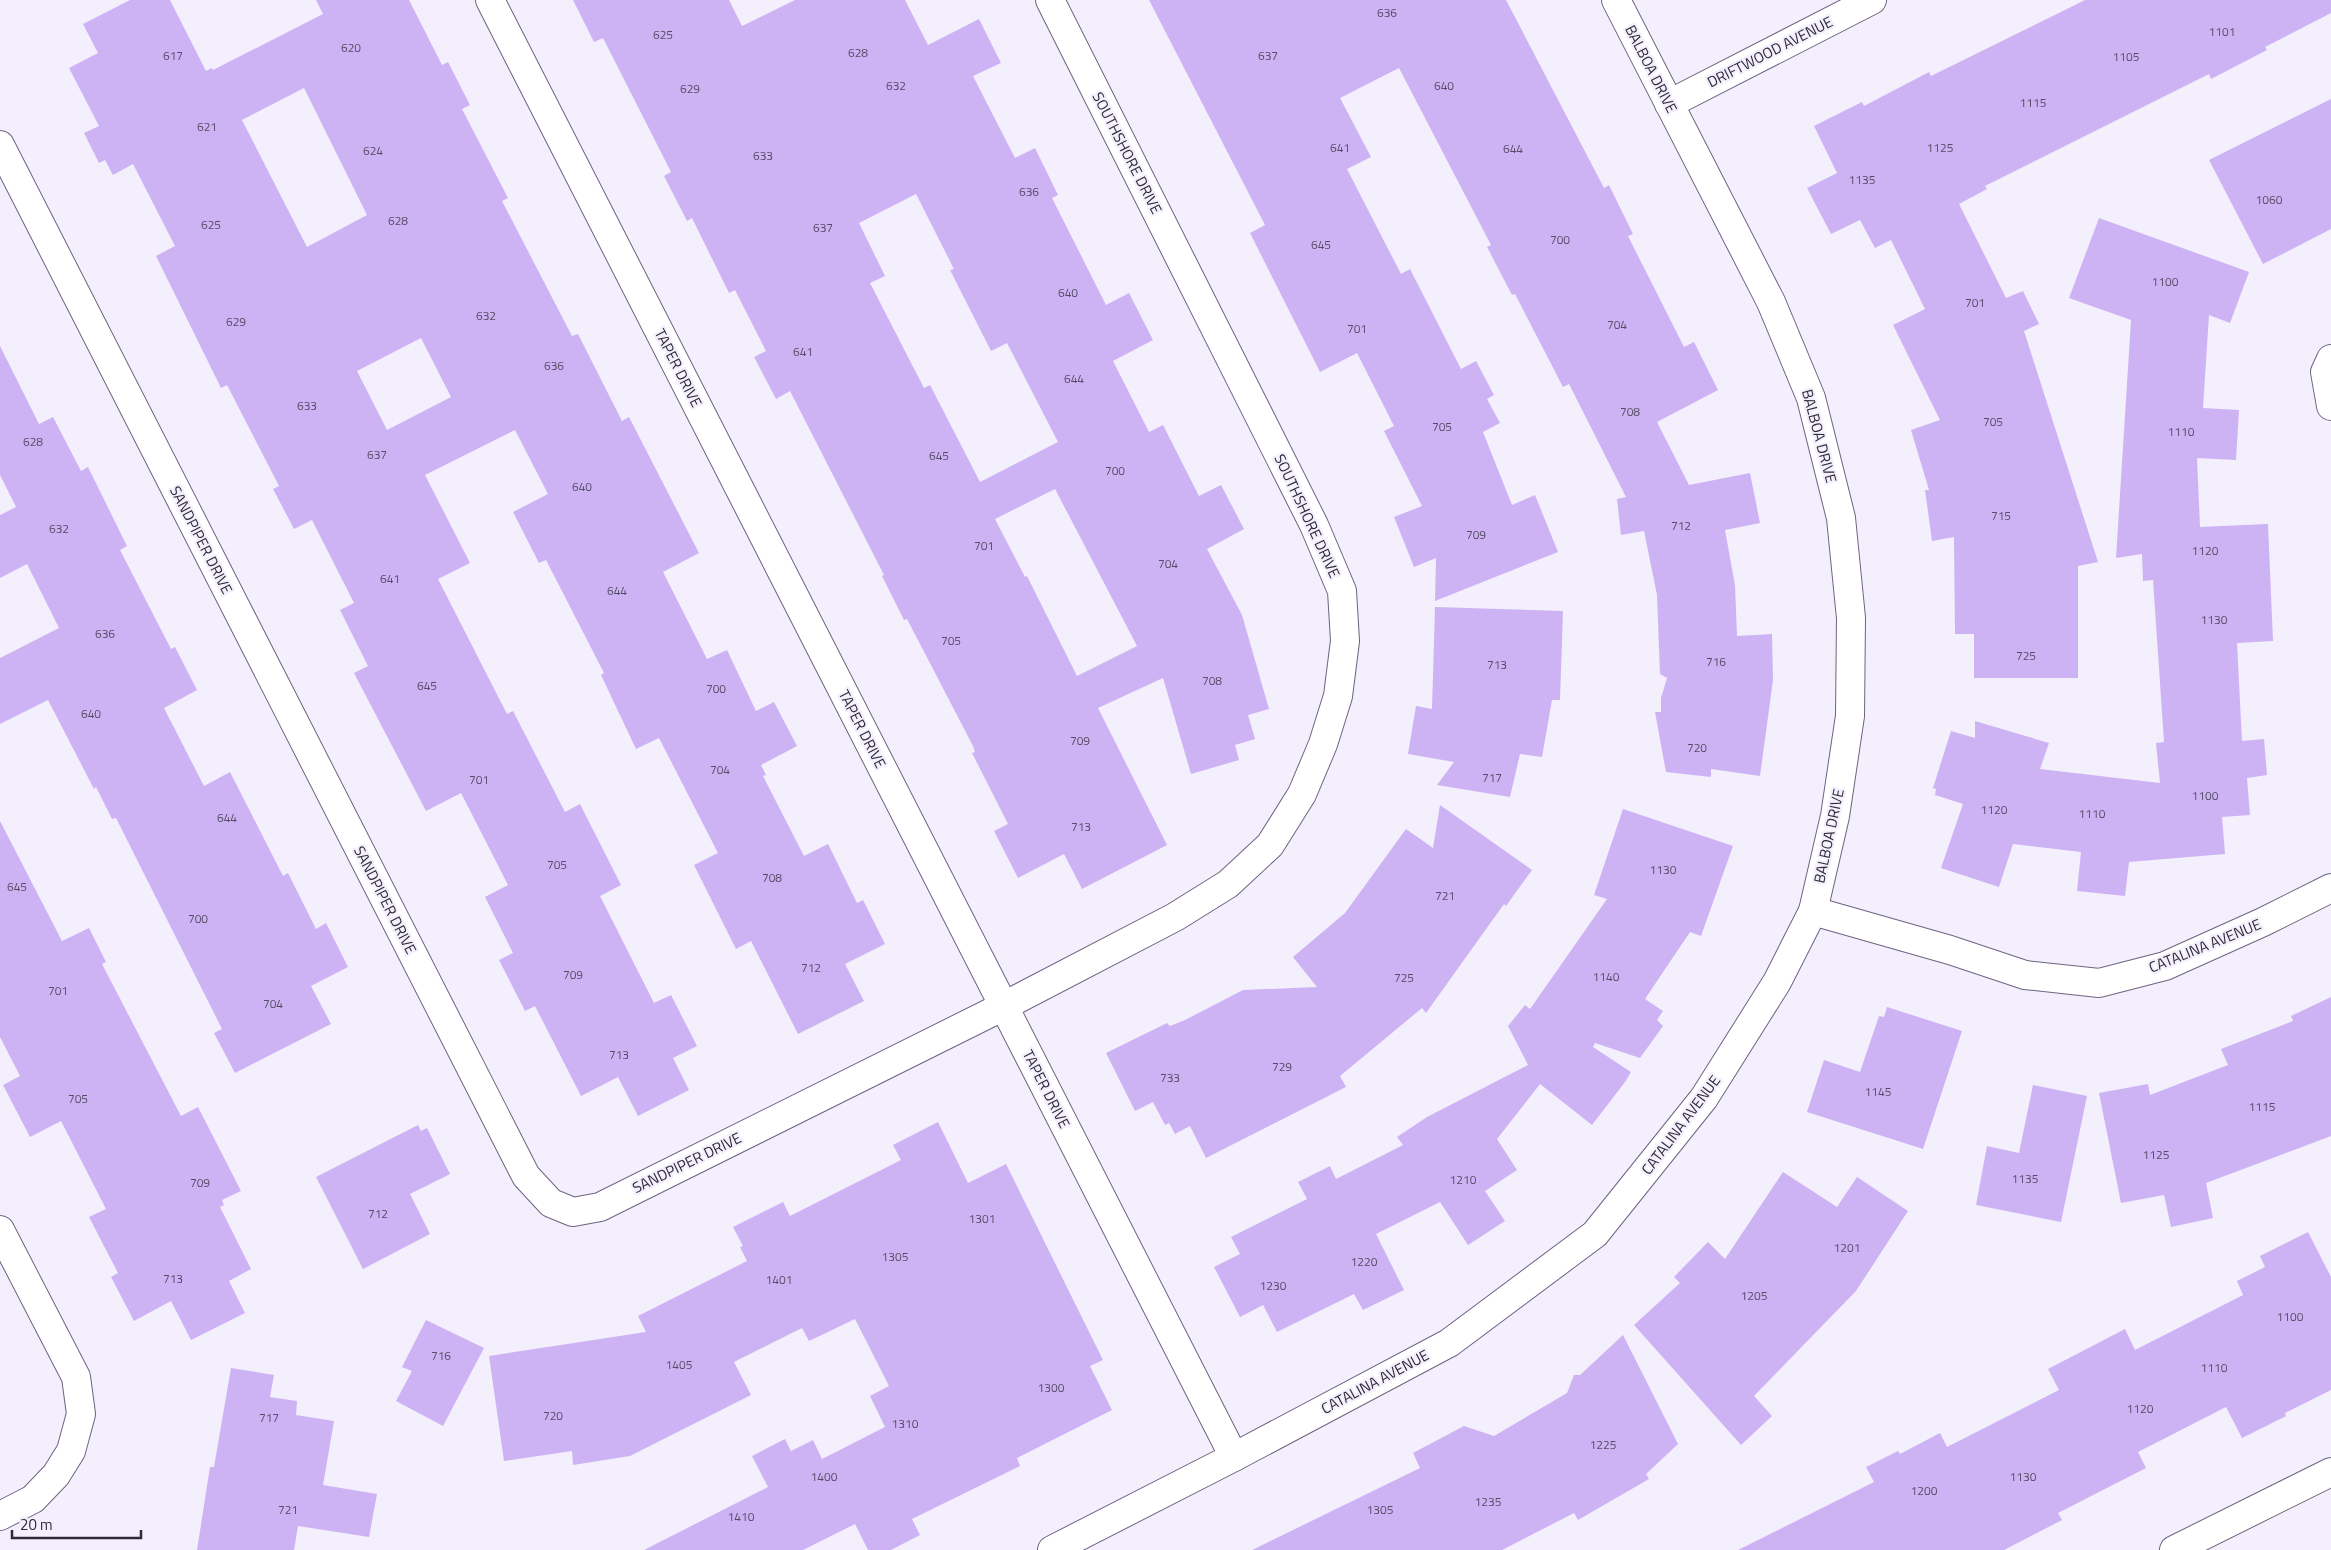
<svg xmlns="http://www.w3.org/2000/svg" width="2331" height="1550" viewBox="0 0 2331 1550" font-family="'Titillium Web',sans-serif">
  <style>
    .building { fill: #cdb3f4; fill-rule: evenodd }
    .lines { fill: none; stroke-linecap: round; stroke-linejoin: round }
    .street-casing { stroke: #6f6381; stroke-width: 30 }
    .secondary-casing { stroke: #6f6381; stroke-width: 30 }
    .street { stroke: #fff; stroke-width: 28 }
    .secondary { stroke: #fff; stroke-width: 28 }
    .labels { text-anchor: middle; stroke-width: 4.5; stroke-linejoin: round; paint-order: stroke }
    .number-label { font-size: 12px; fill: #564c66 }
    .street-label { font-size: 15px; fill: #2f2a37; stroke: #f4effd }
  </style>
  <rect width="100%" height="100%" fill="#f4effd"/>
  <g class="building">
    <path d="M130,0h40l36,71 6,-3 1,2 110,-56 -7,-14h93l33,65 6,-3 22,43 -8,4 46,89 -6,3 70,135 6,-2 44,87 7,-4 70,136 -36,19 44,87 20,-9 29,61 18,-9 23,44 -36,19 5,10 -3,1 41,80 24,-12 29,59 6,-3 22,44 -40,20 19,37 -66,33 -47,-93 -15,8 -42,-84 24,-12 -59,-115 -23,11 -35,-74 3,-2 -58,-113 -7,3 -26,-51 35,-18 -33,-64 -90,45 45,88 -32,16 69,135 6,-3 52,101 15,-8 41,81 -21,11 54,107 17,-8 26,51 -24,12 16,32 -51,26 -20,-39 -37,19 -46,-90 -10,5 -26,-51 14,-7 -28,-56 23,-12 -47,-92 -35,18 -72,-138 14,-7 -28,-56 14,-7 -42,-83 -18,9 -21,-40 6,-3 -52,-101 -6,3 -65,-132 19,-10 -42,-82 -20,11 -8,-15 -6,3 -15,-30 15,-7 -30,-58 29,-15 -15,-29zM304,88l63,127 -60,32 -65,-127zM421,338l30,59 -64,33 -30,-59z"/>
    <path d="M573,0h156l13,26 53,-26h110l23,45 51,-26 22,44 -28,13 42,82 20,-10 23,47 -6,3 54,107 23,-12 24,47 -40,21 36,71 14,-7 36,71 22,-11 23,44 -37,20 35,66 27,94 -21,6 7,24 -20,6 4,15 -48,14 -28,-96 -65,30 69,137 -85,44 -18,-35 -46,24 -24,-47 14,-7 -36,-71 3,-1 -2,-6 -66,-127 -3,1 -22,-44 2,-1 -94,-184 -14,8 -22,-42 12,-6 -31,-61 -6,3 -37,-75 -5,3 -23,-45 7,-4 -68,-134 -9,4zM916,194l38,75 -4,1 41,81 16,-8 51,99 -78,40 -50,-97 -6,3 -54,-105 15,-7 -26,-53zM1055,489l82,157 -60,30 -50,-100 -2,1 -30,-58z"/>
    <polygon points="1149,0 1506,0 1604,188 1609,185 1633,234 1628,236 1684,347 1694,342 1718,390 1657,422 1689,485 1750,473 1760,523 1725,530 1735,585 1737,636 1772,634 1773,680 1760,776 1711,769 1711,777 1666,772 1655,712 1661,712 1661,698 1667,678 1660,674 1657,595 1644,531 1621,535 1617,499 1626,497 1569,384 1563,387 1515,294 1512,295 1487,247 1491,245 1399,68 1340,98 1371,157 1347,169 1401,274 1410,269 1461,369 1476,361 1494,395 1487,399 1500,423 1483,432 1512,505 1535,495 1558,552 1435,601 1436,558 1414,567 1394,517 1422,506 1384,431 1394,426 1357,353 1320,372 1250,233 1265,225"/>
    <polygon points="2085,0 2331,0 2331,13 2265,47 2267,50 2211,79 2209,74 1985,186 1987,189 1959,204 2006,298 2023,291 2039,324 2024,331 2098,562 2078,566 2078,678 1974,678 1974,634 1955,634 1954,537 1932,541 1925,490 1929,490 1911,430 1940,420 1893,325 1925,309 1891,240 1875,248 1860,220 1831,234 1807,188 1837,173 1814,126 1862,102 1864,106 1929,72 1931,76"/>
    <polygon points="2331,99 2331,229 2263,264 2209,160"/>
    <polygon points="2099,218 2249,272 2230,323 2209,315 2203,408 2239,410 2236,460 2197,458 2200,527 2268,524 2273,641 2237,643 2242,741 2264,739 2267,775 2247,778 2250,815 2222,817 2225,854 2129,862 2125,896 2077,891 2081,852 2013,844 1999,887 1941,868 1963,804 1935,795 1936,789 1933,788 1951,731 1975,738 1975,721 2049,743 2040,769 2160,783 2156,743 2164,742 2153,580 2143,581 2142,554 2116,558 2131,320 2069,298"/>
    <polygon points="0,346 39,424 53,417 81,471 88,467 127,546 120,550 171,649 175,647 197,690 164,708 204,786 230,772 283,876 288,873 316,929 326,923 348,967 311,986 331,1024 235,1073 214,1033 222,1029 116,818 112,819 96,787 94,789 48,700 0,724 0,658 59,628 27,564 0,578 0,515 16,507 0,475"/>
    <polygon points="1435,607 1563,611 1560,700 1552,700 1542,757 1520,754 1510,797 1437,785 1454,762 1408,754 1416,706 1432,709"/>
    <polygon points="1440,805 1532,870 1506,906 1504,904 1426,1013 1422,1008 1340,1076 1346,1087 1206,1158 1190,1126 1175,1134 1169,1123 1165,1125 1153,1102 1135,1111 1106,1053 1167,1023 1170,1026 1185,1020 1243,990 1317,987 1293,957 1345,913 1406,829 1433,848"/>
    <polygon points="1623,809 1733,846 1701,936 1690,932 1645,999 1663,1011 1657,1020 1663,1026 1640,1058 1595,1043 1593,1047 1631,1072 1625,1082 1592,1125 1540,1084 1497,1139 1517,1170 1485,1191 1505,1221 1468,1245 1440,1202 1376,1234 1404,1290 1363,1310 1354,1294 1277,1332 1263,1305 1240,1317 1214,1267 1240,1254 1231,1237 1307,1199 1298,1182 1330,1166 1336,1179 1403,1145 1397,1137 1427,1117 1528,1065 1508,1026 1525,1005 1530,1009 1607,899 1594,895"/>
    <polygon points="0,821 62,941 89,928 106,962 102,964 181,1116 198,1107 241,1191 222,1200 224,1205 220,1207 251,1269 229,1281 245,1313 191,1340 171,1301 134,1321 111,1277 118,1273 89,1217 106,1209 61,1121 30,1137 3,1085 20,1076 0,1037"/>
    <polygon points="2331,997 2331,1136 2206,1183 2213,1218 2171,1227 2164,1195 2121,1203 2099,1093 2148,1084 2150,1095 2228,1065 2221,1049 2293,1021 2291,1016"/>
    <polygon points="1887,1007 1962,1031 1923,1149 1807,1112 1824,1060 1860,1072 1879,1016 1884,1017"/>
    <polygon points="2033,1085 2087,1096 2061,1222 1976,1205 1987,1146 2019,1153"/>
    <polygon points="938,1122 968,1183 1006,1164 1103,1360 1090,1366 1112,1410 1017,1458 1020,1466 912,1519 920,1535 891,1550 868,1550 855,1524 803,1550 644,1550 768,1487 752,1456 785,1439 791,1451 813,1440 822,1459 885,1427 870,1396 889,1386 855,1319 809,1341 802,1328 734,1362 751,1395 630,1456 573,1465 572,1451 504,1461 489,1356 646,1332 638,1316 747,1261 740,1247 743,1246 733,1227 783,1202 790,1216 901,1160 893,1145"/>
    <polygon points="418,1125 421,1131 427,1128 450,1174 410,1194 430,1234 363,1269 316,1177"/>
    <polygon points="1783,1172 1837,1207 1857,1177 1908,1211 1856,1291 1754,1396 1772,1416 1741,1445 1634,1325 1680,1283 1674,1277 1708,1242 1725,1259"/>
    <polygon points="2308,1232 2331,1277 2331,1390 2285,1413 2286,1416 2242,1438 2226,1407 2138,1452 2146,1468 2058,1513 2062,1520 2004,1550 1738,1550 1874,1482 1866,1467 1898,1451 1900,1454 1940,1433 1947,1447 2059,1390 2048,1369 2125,1329 2135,1350 2243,1295 2237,1281 2265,1267 2260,1256"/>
    <polygon points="426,1320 484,1348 443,1426 396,1401 412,1371 402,1367"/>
    <polygon points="1623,1335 1678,1444 1646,1474 1649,1479 1578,1520 1574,1513 1502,1550 1252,1550 1420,1468 1413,1453 1464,1426 1494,1436 1567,1393 1574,1375 1580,1375"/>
    <polygon points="231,1368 274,1375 270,1397 297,1401 296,1415 334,1421 323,1485 377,1494 369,1537 298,1526 294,1550 197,1550 210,1467 214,1467"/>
  </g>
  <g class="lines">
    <defs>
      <g id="street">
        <polyline points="490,0 1234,1457"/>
        <polyline points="1669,104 1872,0"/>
        <polyline points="0,145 526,1176 551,1203 573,1212 600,1207 1004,1006 1175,917 1228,884 1270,845 1302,794 1323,744 1338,696 1345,641 1342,591 1314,525 1050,0"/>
        <polyline points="2331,359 2325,372 2331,406"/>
        <polyline points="1813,911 1950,950 2025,975 2099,983 2165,966 2263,922 2331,888"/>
        <polyline points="0,1230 76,1377 81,1414 71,1451 56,1475 33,1499 0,1516"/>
        <polyline points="2174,1550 2331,1472"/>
      </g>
      <polyline id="secondary" points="1052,1550 1234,1457 1449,1343 1595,1234 1704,1098 1777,982 1813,911 1835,816 1850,716 1851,618 1841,518 1811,398 1771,302 1616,0"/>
    </defs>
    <use href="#street" class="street-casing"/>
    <use href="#secondary" class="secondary-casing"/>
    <use href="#street" class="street"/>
    <use href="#secondary" class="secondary"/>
  </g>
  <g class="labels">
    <g class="number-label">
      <text x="1387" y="17">636</text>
      <text x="2222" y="36">1101</text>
      <text x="663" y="39">625</text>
      <text x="351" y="52">620</text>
      <text x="858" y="57">628</text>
      <text x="173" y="60">617</text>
      <text x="1268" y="60">637</text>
      <text x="2126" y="61">1105</text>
      <text x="896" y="90">632</text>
      <text x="1444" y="90">640</text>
      <text x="690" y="93">629</text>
      <text x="2033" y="107">1115</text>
      <text x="207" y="131">621</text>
      <text x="1340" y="152">641</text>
      <text x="1940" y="152">1125</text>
      <text x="1513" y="153">644</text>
      <text x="373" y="155">624</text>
      <text x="763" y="160">633</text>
      <text x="1862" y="184">1135</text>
      <text x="1029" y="196">636</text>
      <text x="2269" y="204">1060</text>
      <text x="398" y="225">628</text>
      <text x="211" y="229">625</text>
      <text x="823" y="232">637</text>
      <text x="1560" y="244">700</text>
      <text x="1321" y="249">645</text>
      <text x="2165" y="286">1100</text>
      <text x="1068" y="297">640</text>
      <text x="1975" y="307">701</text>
      <text x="486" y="320">632</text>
      <text x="236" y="326">629</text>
      <text x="1617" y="329">704</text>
      <text x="1357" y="333">701</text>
      <text x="803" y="356">641</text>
      <text x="554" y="370">636</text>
      <text x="1074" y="383">644</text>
      <text x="307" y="410">633</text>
      <text x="1630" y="416">708</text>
      <text x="1993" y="426">705</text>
      <text x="1442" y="431">705</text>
      <text x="2181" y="436">1110</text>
      <text x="33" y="446">628</text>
      <text x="377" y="459">637</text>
      <text x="939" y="460">645</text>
      <text x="1115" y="475">700</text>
      <text x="582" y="491">640</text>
      <text x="2001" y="520">715</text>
      <text x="1681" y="530">712</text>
      <text x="59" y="533">632</text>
      <text x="1476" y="539">709</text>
      <text x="984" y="550">701</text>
      <text x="2205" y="555">1120</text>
      <text x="1168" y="568">704</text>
      <text x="390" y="583">641</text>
      <text x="617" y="595">644</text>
      <text x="2214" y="624">1130</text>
      <text x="105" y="638">636</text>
      <text x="951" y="645">705</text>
      <text x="2026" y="660">725</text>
      <text x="1716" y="666">716</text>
      <text x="1497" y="669">713</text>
      <text x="1212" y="685">708</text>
      <text x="427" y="690">645</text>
      <text x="716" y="693">700</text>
      <text x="91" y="718">640</text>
      <text x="1080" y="745">709</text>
      <text x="1697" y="752">720</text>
      <text x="720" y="774">704</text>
      <text x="1492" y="782">717</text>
      <text x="479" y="784">701</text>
      <text x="2205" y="800">1100</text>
      <text x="1994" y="814">1120</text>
      <text x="2092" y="818">1110</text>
      <text x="227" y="822">644</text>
      <text x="1081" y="831">713</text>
      <text x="557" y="869">705</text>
      <text x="1663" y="874">1130</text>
      <text x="772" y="882">708</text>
      <text x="17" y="891">645</text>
      <text x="1445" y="900">721</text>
      <text x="198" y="923">700</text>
      <text x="811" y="972">712</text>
      <text x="573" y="979">709</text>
      <text x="1606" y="981">1140</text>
      <text x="1404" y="982">725</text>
      <text x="58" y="995">701</text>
      <text x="273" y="1008">704</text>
      <text x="619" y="1059">713</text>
      <text x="1282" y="1071">729</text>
      <text x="1170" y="1082">733</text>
      <text x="1878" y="1096">1145</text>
      <text x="78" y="1103">705</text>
      <text x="2262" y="1111">1115</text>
      <text x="2156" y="1159">1125</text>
      <text x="2025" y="1183">1135</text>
      <text x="1463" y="1184">1210</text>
      <text x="200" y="1187">709</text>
      <text x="378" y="1218">712</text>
      <text x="982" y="1223">1301</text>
      <text x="1847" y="1252">1201</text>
      <text x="895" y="1261">1305</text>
      <text x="1364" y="1266">1220</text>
      <text x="173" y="1283">713</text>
      <text x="779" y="1284">1401</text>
      <text x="1273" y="1290">1230</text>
      <text x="1754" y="1300">1205</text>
      <text x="2290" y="1321">1100</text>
      <text x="441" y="1360">716</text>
      <text x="679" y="1369">1405</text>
      <text x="2214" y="1372">1110</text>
      <text x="1051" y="1392">1300</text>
      <text x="2140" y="1413">1120</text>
      <text x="553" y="1420">720</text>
      <text x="269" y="1422">717</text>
      <text x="905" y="1428">1310</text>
      <text x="1603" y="1449">1225</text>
      <text x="824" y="1481">1400</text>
      <text x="2023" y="1481">1130</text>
      <text x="1924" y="1495">1200</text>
      <text x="1488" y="1506">1235</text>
      <text x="288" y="1514">721</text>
      <text x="1380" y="1514">1305</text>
      <text x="741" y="1521">1410</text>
    </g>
    <g class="street-label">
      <text transform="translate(1770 52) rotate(-27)" y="5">DRIFTWOOD AVENUE</text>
      <text transform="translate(1651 69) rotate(63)" y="5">BALBOA DRIVE</text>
      <text transform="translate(1127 153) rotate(63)" y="5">SOUTHSHORE DRIVE</text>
      <text transform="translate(678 368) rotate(63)" y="5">TAPER DRIVE</text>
      <text transform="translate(1819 436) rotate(75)" y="5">BALBOA DRIVE</text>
      <text transform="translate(1307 516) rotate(65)" y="5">SOUTHSHORE DRIVE</text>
      <text transform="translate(201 540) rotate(63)" y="5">SANDPIPER DRIVE</text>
      <text transform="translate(862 729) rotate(63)" y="5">TAPER DRIVE</text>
      <text transform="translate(1829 836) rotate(-78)" y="5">BALBOA DRIVE</text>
      <text transform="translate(385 900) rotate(63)" y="5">SANDPIPER DRIVE</text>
      <text transform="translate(2205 946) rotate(-22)" y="5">CATALINA AVENUE</text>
      <text transform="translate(1046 1089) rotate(63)" y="5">TAPER DRIVE</text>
      <text transform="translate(1681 1125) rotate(-53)" y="5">CATALINA AVENUE</text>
      <text transform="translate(687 1163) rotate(-26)" y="5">SANDPIPER DRIVE</text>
      <text transform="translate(1375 1382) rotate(-28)" y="5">CATALINA AVENUE</text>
    </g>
  </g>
  <path d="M12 1530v8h129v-8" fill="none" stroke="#2f2a37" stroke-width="2.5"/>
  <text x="20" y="1530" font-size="15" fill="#2f2a37" stroke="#f4effd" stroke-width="4" paint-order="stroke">20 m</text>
</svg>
